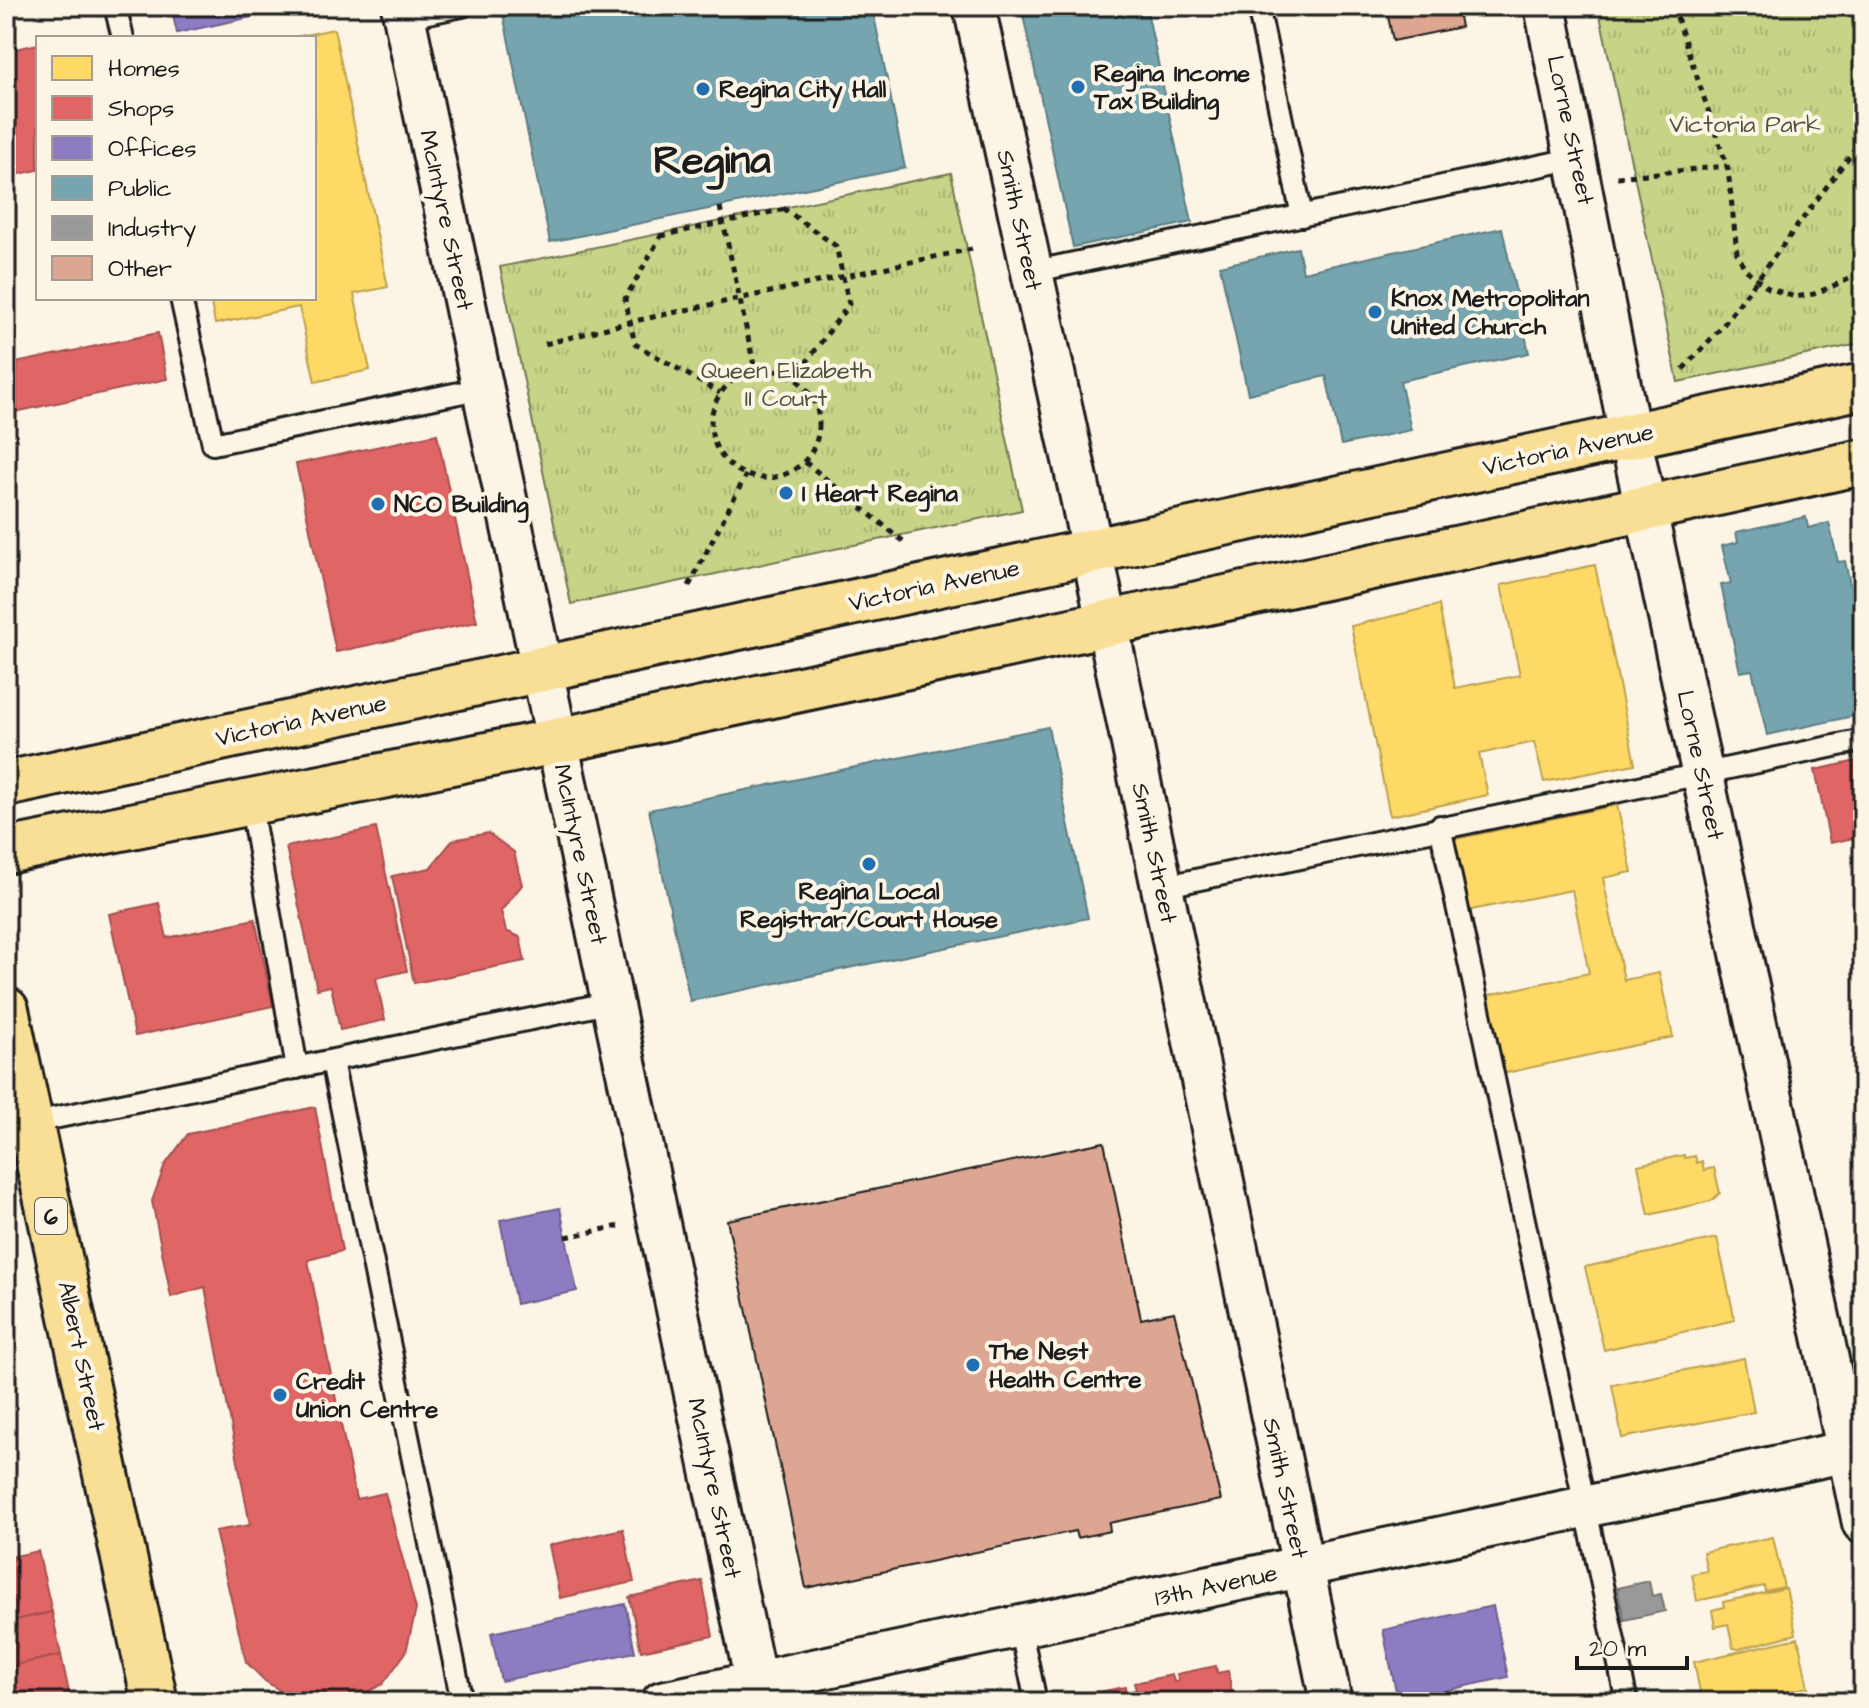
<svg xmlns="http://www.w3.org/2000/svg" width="1869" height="1708" viewBox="0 0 1869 1708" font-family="'Architects Daughter',sans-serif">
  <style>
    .grass { fill: url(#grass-tufts); stroke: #727852; stroke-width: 2 }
    .homes { fill: #ffd966; stroke: #bba050; stroke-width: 2 }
    .shops { fill: #e06666; stroke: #a55050; stroke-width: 2 }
    .offices { fill: #8e7cc3; stroke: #6c5f91; stroke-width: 2 }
    .public { fill: #76a5af; stroke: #5b7c83; stroke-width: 2 }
    .industry { fill: #999; stroke: #747474; stroke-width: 2 }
    .building { fill: #dca693; stroke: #1c1c1c; stroke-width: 2 }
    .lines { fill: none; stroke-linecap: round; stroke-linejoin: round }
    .service-casing { stroke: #1c1c1c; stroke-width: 26 }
    .minor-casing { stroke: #1c1c1c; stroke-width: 46 }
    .primary-casing { stroke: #1c1c1c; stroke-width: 50 }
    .path { stroke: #1c1c1c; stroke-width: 5; stroke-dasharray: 6 6; stroke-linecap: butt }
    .service { stroke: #fcf5e5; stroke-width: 20 }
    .minor { stroke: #fcf5e5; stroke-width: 40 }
    .primary { stroke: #f9df96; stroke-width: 44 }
    .poi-dot { fill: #1f6fb2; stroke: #fcf5e5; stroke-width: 3 }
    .labels { text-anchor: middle; stroke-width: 8; stroke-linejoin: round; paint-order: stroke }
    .shield { fill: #fcf5e5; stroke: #5f5d58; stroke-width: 2 }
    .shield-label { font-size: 22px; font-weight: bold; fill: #1c1c1c }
    .poi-label { font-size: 24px; font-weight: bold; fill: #1c1c1c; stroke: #fcf5e5; text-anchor: start }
    .park-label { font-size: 24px; fill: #4f533c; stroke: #fcf5e5 }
    .street-label { font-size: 24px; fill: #1c1c1c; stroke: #fcf5e5 }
    .town-label { font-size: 40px; font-weight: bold; fill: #1c1c1c; stroke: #fcf5e5 }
  </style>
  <defs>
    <pattern id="grass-tufts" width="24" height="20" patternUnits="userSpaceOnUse" patternTransform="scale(2)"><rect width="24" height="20" fill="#c7d387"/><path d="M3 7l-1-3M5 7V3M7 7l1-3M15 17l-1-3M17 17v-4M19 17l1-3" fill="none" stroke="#aab574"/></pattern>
  </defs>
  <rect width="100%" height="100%" fill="#fcf5e5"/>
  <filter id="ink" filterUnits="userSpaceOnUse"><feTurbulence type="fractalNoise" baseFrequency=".0125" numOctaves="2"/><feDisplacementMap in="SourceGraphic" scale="16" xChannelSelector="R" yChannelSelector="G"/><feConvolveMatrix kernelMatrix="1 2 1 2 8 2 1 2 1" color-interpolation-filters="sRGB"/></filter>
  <g filter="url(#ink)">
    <g class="grass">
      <polygon points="1598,6 1863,6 1863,343 1678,382"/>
      <polygon points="951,173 1022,510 571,604 500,267"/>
    </g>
    <g class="homes">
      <polygon points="334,29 388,287 354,294 370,370 315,382 299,307 215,324 210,298 314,298 314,38 290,38"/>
      <polygon points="1595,565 1635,764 1544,782 1534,742 1479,754 1488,795 1390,816 1351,626 1439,605 1455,688 1520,675 1501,585"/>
      <polygon points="1617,805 1632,872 1603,878 1624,980 1659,973 1673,1037 1501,1074 1484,996 1589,973 1572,890 1466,911 1451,840"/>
      <polygon points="1684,1155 1685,1158 1695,1156 1697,1163 1702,1161 1704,1170 1714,1168 1720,1193 1711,1201 1649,1215 1638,1165"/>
      <polygon points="1717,1238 1735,1320 1604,1350 1585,1267"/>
      <polygon points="1744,1358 1754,1412 1622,1438 1612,1385"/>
      <polygon points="1773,1537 1784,1587 1765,1591 1764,1586 1697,1601 1692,1574 1707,1571 1703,1552"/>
      <polygon points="1786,1588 1796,1634 1739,1649 1733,1648 1728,1624 1715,1627 1712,1610 1724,1607 1723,1602"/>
      <polygon points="1798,1638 1808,1687 1737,1702 1702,1702 1694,1662"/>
    </g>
    <g class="shops">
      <polygon points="38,44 38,170 6,177 6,51"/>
      <polygon points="158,333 167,379 6,414 6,365"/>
      <polygon points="437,434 477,622 336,652 296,464"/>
      <polygon points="1861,760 1863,836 1830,843 1815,770"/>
      <polygon points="376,828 407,971 376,978 385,1020 340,1030 331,986 317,989 286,847"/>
      <polygon points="488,833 514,852 522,885 501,911 506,931 520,937 525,961 414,983 392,876 430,868 453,840"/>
      <polygon points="159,903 167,938 255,919 273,1006 135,1036 109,914"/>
      <polygon points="315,1107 342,1251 308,1260 356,1499 385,1493 416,1609 406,1652 383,1684 355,1698 336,1702 295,1700 265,1681 246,1662 215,1531 250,1525 205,1287 171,1297 152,1201 165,1165 188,1134"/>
      <polygon points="623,1529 634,1582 560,1598 549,1545"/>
      <polygon points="38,1551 52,1612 6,1622 6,1558"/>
      <polygon points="702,1581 713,1636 641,1651 629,1597"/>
      <polygon points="52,1612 61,1655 6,1667 6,1622"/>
      <polygon points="61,1655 70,1697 45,1702 6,1702 6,1667"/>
      <polygon points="1216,1666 1217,1673 1228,1671 1234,1702 1085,1702 1090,1701 1088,1694 1125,1687 1126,1692 1136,1690 1134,1683 1172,1675 1174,1682 1179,1681 1177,1674"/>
    </g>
    <g class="offices">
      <polygon points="171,6 250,6 252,17 177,33"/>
      <polygon points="560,1208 577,1291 516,1304 500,1220"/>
      <polygon points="625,1604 635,1652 501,1681 491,1633"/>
      <polygon points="1493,1606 1508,1677 1398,1701 1383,1630"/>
    </g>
    <g class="public">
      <polygon points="518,6 872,6 905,168 550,242 502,9"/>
      <polygon points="1021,6 1146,6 1192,222 1073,247"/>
      <polygon points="1502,228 1529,353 1400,381 1411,430 1341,445 1326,376 1248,394 1220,266 1298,248 1303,272"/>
      <polygon points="1806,517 1808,528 1829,523 1838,562 1845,561 1863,644 1863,648 1854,650 1863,690 1863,714 1767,735 1752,670 1740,672 1721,585 1731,583 1722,546 1738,542 1736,532"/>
      <polygon points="1048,727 1088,918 690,1001 649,810"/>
    </g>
    <polygon class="industry" points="1649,1581 1652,1596 1661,1594 1665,1611 1624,1620 1617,1588"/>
    <g class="building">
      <polygon points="1386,6 1457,6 1461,27 1393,41"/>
      <polygon points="1104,1142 1141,1319 1174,1312 1221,1500 1109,1523 1110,1531 1077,1538 1075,1531 806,1588 727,1220"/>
    </g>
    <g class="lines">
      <defs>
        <g id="service">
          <polyline points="115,6 123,38"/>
          <polyline points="1258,6 1302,216"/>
          <polyline points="404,18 462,6"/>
          <polyline points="1031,272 1577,158"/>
          <polyline points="181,298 213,444 483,388"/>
          <polyline points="250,801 297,1068"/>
          <polyline points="1440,826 1627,1702"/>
          <polyline points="1162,887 1863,740"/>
          <polyline points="332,1061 462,1702"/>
          <polyline points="6,1128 613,1002"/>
          <polyline points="1020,1626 1036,1702"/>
        </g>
        <g id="minor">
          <polyline points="402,6 760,1702"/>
          <polyline points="974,6 1081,497 1331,1702"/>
          <polyline points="1545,6 1630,435 1863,1523"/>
          <polyline points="662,1702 1863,1448"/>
        </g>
        <g id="primary">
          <polyline points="6,784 1863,386"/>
          <polyline points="6,851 557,741 1863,462"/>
          <polyline points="6,1010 155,1702"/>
        </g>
      </defs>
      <use href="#service" class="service-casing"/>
      <use href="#minor" class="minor-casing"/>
      <use href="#primary" class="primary-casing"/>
      <g class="path">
        <polyline points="1673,6 1728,169 1737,253 1745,269 1768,288 1795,297 1814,294 1863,273"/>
        <polyline points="1617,177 1727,166"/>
        <polyline points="720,207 755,370"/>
        <polyline points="783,208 836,246 849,304 795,378"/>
        <polyline points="662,234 625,299 635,344 720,393"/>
        <polyline points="661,236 785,209"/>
        <polyline points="545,344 630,322 972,249"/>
        <polyline points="1683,369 1721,328 1863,138"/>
        <circle cx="765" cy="424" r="54"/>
        <polyline points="805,462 903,541"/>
        <polyline points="689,586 746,475"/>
        <polyline points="566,1237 620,1226"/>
      </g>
      <use href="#service" class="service"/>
      <use href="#minor" class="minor"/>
      <use href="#primary" class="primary"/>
    </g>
  </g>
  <g class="poi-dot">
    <circle cx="1078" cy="87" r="8"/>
    <circle cx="703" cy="89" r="8"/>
    <circle cx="1375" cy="312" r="8"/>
    <circle cx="786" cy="493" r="8"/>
    <circle cx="378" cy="504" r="8"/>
    <circle cx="869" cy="864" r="8"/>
    <circle cx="973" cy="1365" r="8"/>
    <circle cx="280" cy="1395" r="8"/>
  </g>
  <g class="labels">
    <rect class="shield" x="35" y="1198" width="32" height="36" rx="6"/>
    <g class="shield-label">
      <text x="51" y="1224">6</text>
    </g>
    <g class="poi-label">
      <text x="1094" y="81">Regina Income<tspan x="1094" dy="28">Tax Building</tspan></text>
      <text x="719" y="97">Regina City Hall</text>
      <text x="1391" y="306">Knox Metropolitan<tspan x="1391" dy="28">United Church</tspan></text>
      <text x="802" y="501">I Heart Regina</text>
      <text x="394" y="512">NCO Building</text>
      <text x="869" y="899" text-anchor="middle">Regina Local<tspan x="869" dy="28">Registrar/Court House</tspan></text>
      <text x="989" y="1359">The Nest<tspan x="989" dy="28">Health Centre</tspan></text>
      <text x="296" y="1389">Credit<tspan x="296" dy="28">Union Centre</tspan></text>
    </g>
    <g class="park-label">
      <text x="1745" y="132">Victoria Park</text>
      <text x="786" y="378">Queen Elizabeth<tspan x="786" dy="28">II Court</tspan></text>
    </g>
    <g class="street-label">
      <text transform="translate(1571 130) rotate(78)" y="8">Lorne Street</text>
      <text transform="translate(447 220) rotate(78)" y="8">McIntyre Street</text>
      <text transform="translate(1020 220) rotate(78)" y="8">Smith Street</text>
      <text transform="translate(1568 449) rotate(-12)" y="8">Victoria Avenue</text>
      <text transform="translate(934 585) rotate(-12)" y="8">Victoria Avenue</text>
      <text transform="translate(301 720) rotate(-12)" y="8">Victoria Avenue</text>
      <text transform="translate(1701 765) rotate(78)" y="8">Lorne Street</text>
      <text transform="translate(1155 853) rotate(78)" y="8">Smith Street</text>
      <text transform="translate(581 854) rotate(78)" y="8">McIntyre Street</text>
      <text transform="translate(82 1356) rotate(78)" y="8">Albert Street</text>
      <text transform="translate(715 1488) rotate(78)" y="8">McIntyre Street</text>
      <text transform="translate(1286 1488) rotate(78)" y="8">Smith Street</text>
      <text transform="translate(1216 1585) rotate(-12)" y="8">13th Avenue</text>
    </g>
    <g class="town-label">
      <text x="712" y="173">Regina</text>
    </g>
  </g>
  <rect width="1869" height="1708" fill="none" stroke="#fcf5e5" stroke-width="32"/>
  <rect x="16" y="16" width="1837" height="1676" fill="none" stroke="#1c1c1c" stroke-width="3" filter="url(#ink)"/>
  <rect x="36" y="36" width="280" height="264" fill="#fcf5e5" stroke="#a29e95" stroke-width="2"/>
  <rect x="52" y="56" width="40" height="24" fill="#ffd966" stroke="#a29e95" stroke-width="2"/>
  <text x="108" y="76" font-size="24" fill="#1c1c1c">Homes</text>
  <rect x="52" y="96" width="40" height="24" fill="#e06666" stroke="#a29e95" stroke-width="2"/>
  <text x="108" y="116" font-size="24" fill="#1c1c1c">Shops</text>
  <rect x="52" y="136" width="40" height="24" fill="#8e7cc3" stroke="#a29e95" stroke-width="2"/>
  <text x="108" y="156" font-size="24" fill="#1c1c1c">Offices</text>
  <rect x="52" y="176" width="40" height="24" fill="#76a5af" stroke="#a29e95" stroke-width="2"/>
  <text x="108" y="196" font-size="24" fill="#1c1c1c">Public</text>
  <rect x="52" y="216" width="40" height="24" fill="#999999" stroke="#a29e95" stroke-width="2"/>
  <text x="108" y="236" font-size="24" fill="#1c1c1c">Industry</text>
  <rect x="52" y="256" width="40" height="24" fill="#dca693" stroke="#a29e95" stroke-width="2"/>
  <text x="108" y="276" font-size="24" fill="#1c1c1c">Other</text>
  <path d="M1577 1656v12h110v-12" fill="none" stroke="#1c1c1c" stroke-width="4"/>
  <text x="1589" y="1656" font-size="24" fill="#1c1c1c" stroke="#fcf5e5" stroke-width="6" paint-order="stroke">20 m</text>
</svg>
